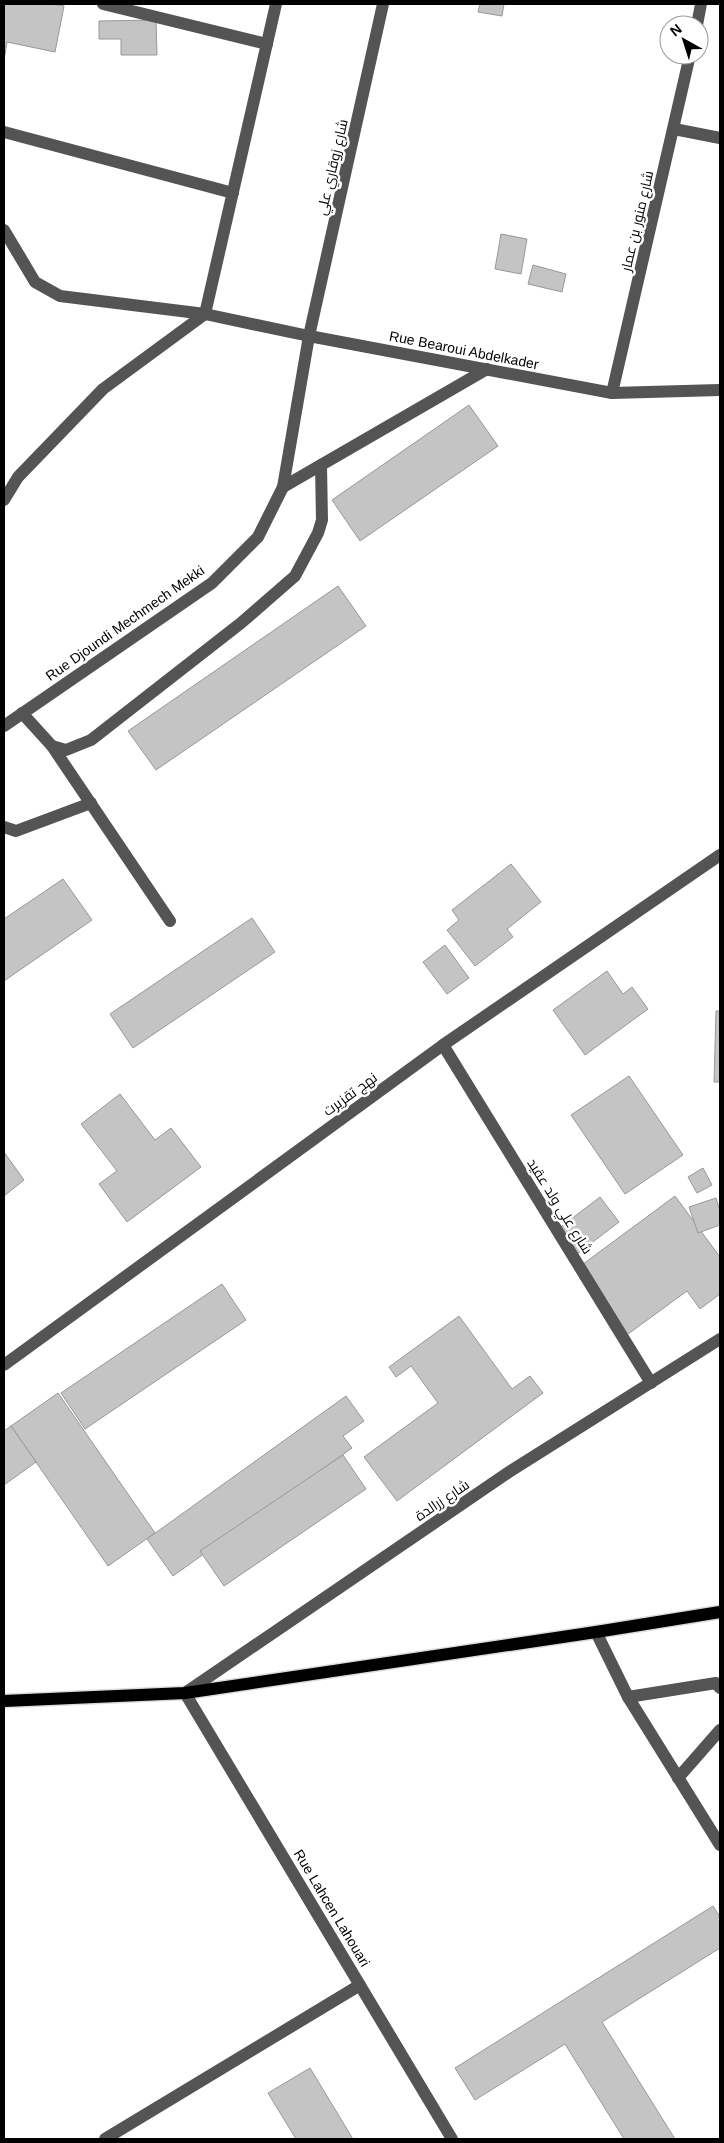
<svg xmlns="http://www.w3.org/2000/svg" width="724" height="2143" viewBox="0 0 724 2143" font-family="Arial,Cairo,sans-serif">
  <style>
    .building { fill: #c4c4c4; stroke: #989898 }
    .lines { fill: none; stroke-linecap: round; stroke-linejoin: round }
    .major-casing { stroke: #dbdbdb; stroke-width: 15 }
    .minor { stroke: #545454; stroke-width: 12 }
    .major { stroke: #000; stroke-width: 12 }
    .labels { text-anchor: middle; stroke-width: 5; stroke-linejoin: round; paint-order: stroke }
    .street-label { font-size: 14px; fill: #000; stroke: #fff }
  </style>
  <rect width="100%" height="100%" fill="#fff"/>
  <g class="building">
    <polygon points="4,4 51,4 64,6 55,52 7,42 4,60"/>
    <polygon points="480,4 504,4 502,16 478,12"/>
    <polygon points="156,20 157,55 121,55 121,39 99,39 99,21"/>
    <polygon points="501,234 527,239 521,274 495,269"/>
    <polygon points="533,265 566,274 562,292 528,284"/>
    <polygon points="469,405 498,446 360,541 332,500"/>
    <polygon points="338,586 366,626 156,770 128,731"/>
    <polygon points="511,864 541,902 507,929 513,937 475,966 447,930 459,920 452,910"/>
    <polygon points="63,879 92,920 4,981 4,919"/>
    <polygon points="252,918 275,952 133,1048 110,1014"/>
    <polygon points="445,945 469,978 447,994 423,962"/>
    <polygon points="607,971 623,994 632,987 648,1009 585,1055 553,1010"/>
    <polygon points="716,1011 720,1011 720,1082 714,1082"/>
    <polygon points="629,1076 683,1155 625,1194 571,1115"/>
    <polygon points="120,1094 155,1140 171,1128 201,1167 127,1222 99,1184 117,1171 81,1124"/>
    <polygon points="4,1152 24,1180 4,1196"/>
    <polygon points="703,1168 712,1185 697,1193 688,1177"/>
    <polygon points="675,1196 720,1257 720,1294 700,1309 687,1291 624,1337 575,1270"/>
    <polygon points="600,1197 619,1222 577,1254 558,1229"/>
    <polygon points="716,1198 720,1211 720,1225 698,1233 689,1207"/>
    <polygon points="222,1284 246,1320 85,1429 61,1393"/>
    <polygon points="459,1316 512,1389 530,1376 543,1393 397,1501 364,1457 438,1403 411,1366 396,1377 389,1367"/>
    <polygon points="58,1393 155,1533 108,1566 11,1426"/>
    <polygon points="346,1396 364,1421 343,1436 352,1448 173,1576 147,1539"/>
    <polygon points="11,1426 36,1462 4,1485 4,1431"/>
    <polygon points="343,1455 366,1489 224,1586 200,1551"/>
    <polygon points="713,1906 720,1917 720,1948 602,2022 675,2139 624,2139 565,2044 475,2100 455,2068"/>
    <polygon points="310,2068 353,2139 296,2139 268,2093"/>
  </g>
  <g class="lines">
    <defs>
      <polyline id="major" points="4,1701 185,1693 596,1632 720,1612"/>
    </defs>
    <use href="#major" class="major-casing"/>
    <g class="minor">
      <polyline points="103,4 267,44"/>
      <polyline points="697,25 701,4"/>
      <polyline points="674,129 720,138"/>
      <polyline points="4,132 233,193"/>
      <polyline points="4,230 35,282 60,296 205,314 309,336 612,393 720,390"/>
      <polyline points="612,393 690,55"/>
      <polyline points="283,487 487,369"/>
      <polyline points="4,500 18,477 103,389 205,314 276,4"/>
      <polyline points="22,713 52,746 66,750 91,740 241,623 295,576 318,533 322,520 321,465"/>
      <polyline points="4,726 212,583 258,537 283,487 309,336 383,4"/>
      <polyline points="52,746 170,921"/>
      <polyline points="4,827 16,831 91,803"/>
      <polyline points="443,1045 651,1383"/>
      <polyline points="4,1365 443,1045 720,855"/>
      <polyline points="596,1632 628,1697 720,1845"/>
      <polyline points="628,1697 716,1683 720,1688"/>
      <polyline points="678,1778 720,1730"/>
      <polyline points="105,2139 360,1985"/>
      <polyline points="452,2139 185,1693 509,1472 720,1339"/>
    </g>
    <use href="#major" class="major"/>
  </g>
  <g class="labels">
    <g class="street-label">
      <text transform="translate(332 167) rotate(-77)" y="5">شارع زوقاري علي</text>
      <text transform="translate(637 221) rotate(-77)" y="5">شارع منور بن عمار</text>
      <text transform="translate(464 350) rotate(11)" y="5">Rue Bearoui Abdelkader</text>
      <text transform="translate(125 623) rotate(-35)" y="5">Rue Djoundi Mechmech Mekki</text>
      <text transform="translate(350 1094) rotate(-36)" y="5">نهج تقزيرت</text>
      <text transform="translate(560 1206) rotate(58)" y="5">شارع علي ولد عقيد</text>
      <text transform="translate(442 1500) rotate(-34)" y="5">شارع زرالدة</text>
      <text transform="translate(332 1908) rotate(59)" y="5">Rue Lahcen Lahouari</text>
    </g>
  </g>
  <rect width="724" height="2143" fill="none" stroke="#000000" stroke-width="10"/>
  <g transform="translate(684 40) rotate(321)"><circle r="24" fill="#ffffff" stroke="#999999"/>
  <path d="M0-4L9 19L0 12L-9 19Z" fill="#000000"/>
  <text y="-8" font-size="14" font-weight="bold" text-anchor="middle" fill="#000000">N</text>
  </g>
</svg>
